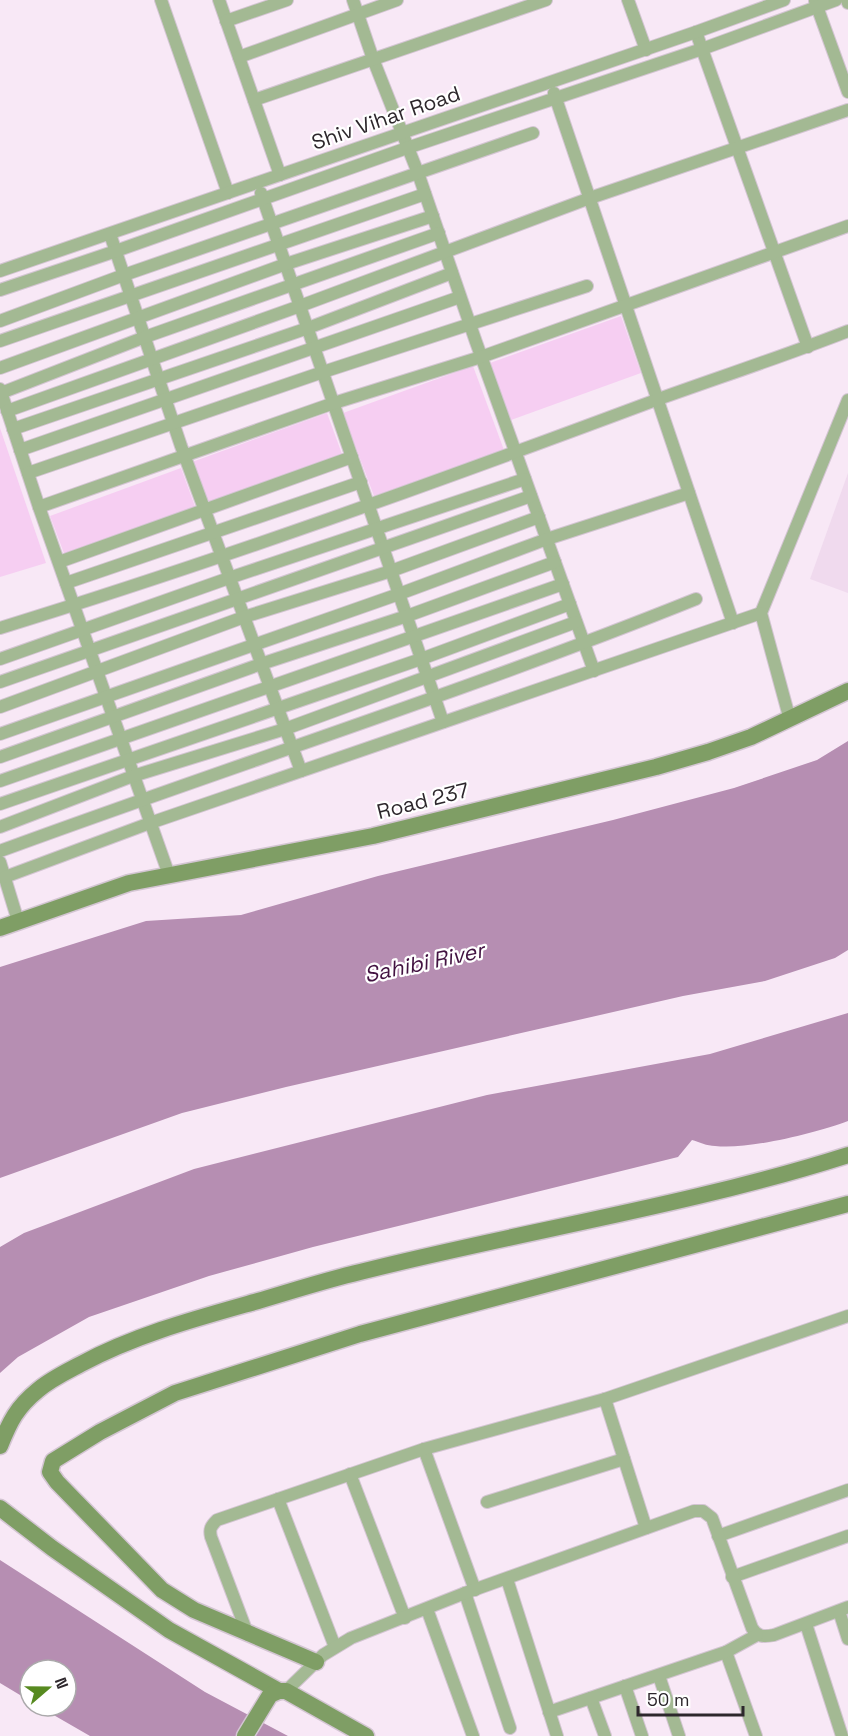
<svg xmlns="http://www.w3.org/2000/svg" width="848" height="1736" viewBox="0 0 848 1736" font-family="'Space Grotesk',sans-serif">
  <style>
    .built { fill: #f0daee }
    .green { fill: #f6cef2 }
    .water { fill: #b68eb2 }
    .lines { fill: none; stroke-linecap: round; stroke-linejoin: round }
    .street-casing { stroke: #d3c5d2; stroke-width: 14 }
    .secondary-casing { stroke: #d3c5d2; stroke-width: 19 }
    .street { stroke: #a3b993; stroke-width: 12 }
    .secondary { stroke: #7f9e65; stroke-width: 16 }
    .labels { text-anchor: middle; stroke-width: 4.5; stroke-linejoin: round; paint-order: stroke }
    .street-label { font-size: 21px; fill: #2d272c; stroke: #fff }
    .water-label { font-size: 22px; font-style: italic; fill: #421241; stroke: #fff }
  </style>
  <rect width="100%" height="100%" fill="#f8e8f6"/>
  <polygon class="built" points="848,473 848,593 810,579"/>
  <g class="green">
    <polygon points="621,316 641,373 511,420 490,363"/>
    <polygon points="473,366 504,450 374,496 343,413"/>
    <polygon points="327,413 342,454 206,503 192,462"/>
    <polygon points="0,428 46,563 0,577"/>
    <polygon points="181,468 196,509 65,556 50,516"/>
  </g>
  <g class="water">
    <polygon points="848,741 848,950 835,958 765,981 683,996 286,1087 182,1113 0,1178 0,967 146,921 241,915 378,876 613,820 734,788 817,760"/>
    <path d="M848,1013v108c-32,12 -100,29 -133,25 -8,0 -16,-4 -23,-6l-14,17 -365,90 -104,29 -120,41 -71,40 -18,16v-126l24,-14 170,-64 293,-74 223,-41z"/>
    <polygon points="0,1560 205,1692 288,1736 90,1736 38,1706 66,1706 66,1670 30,1670 30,1701 0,1683"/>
  </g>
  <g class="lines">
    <defs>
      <g id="street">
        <polyline points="161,0 228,193"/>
        <polyline points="219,0 280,175"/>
        <polyline points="353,0 373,59 418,173 476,342 594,671"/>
        <polyline points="628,0 646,50"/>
        <polyline points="847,0 848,3"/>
        <polyline points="815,1 848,92"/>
        <polyline points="226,21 287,0"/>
        <polyline points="696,32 808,347"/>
        <polyline points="239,57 397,0"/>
        <polyline points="554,93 733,623"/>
        <polyline points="254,100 546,0"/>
        <polyline points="261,193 443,722"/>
        <polyline points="110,234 181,446 301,771"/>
        <polyline points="0,271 696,32 784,0"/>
        <polyline points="0,290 116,251 407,148 702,49 836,0"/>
        <polyline points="0,321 124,275 533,133"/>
        <polyline points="0,341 425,194"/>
        <polyline points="0,368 286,264 433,216"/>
        <polyline points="0,389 39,507 169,875"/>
        <polyline points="1,393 145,337 439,233"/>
        <polyline points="7,411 300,306 590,198 848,110"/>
        <polyline points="13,429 308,328 452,273"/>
        <polyline points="20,450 460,297"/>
        <polyline points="28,473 323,372 587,286"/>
        <polyline points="39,507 334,403 481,357 848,226"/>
        <polyline points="59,562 352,457"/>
        <polyline points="66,583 361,482"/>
        <path d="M0,628c221,-68 439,-147 656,-228 64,-23 128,-44 192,-69"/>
        <polyline points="0,659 229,578 525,479"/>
        <polyline points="0,682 531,496"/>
        <polyline points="0,707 244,617 391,571 539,517"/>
        <polyline points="790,720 761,613 848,400"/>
        <polyline points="0,734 399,594 547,539 689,493"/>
        <polyline points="0,757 261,664 407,616 555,562"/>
        <polyline points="0,781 563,584"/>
        <polyline points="0,804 421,659 570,604"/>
        <polyline points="0,827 133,776 285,729 576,622"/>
        <path d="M0,851c231,-85 467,-160 696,-252"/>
        <polyline points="0,862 18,921"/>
        <polyline points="5,877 150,823 761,613"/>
        <polyline points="605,1399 646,1528"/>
        <polyline points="424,1449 475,1590"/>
        <polyline points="350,1474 405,1618"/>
        <polyline points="278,1499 335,1647"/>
        <polyline points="487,1502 624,1459"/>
        <polyline points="718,1536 848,1490"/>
        <polyline points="732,1577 848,1536"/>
        <polyline points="507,1579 557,1736"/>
        <polyline points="465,1593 510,1728"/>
        <polyline points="427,1609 473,1736"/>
        <polyline points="839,1611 848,1639"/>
        <polyline points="806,1624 842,1736"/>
        <path d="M248,1635l-37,-98c-2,-8 0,-11 6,-17l207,-71 181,-50 243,-83"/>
        <polyline points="726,1652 756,1736"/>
        <polyline points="659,1676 679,1736"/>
        <polyline points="625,1686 642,1736"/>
        <path d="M286,1691l37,-36 28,-17 114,-45 229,-82h9l9,7 40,110c5,9 12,9 22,7l74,-28"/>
        <polyline points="591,1698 605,1736"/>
        <polyline points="549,1712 726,1652 757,1635"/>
      </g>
      <g id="secondary">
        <polyline points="0,928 129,883 373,836 656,767 708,752 751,737 848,691"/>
        <path d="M0,1446c10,-25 17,-39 38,-56 13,-11 28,-18 43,-26 56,-30 117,-46 177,-63 34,-10 68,-21 102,-29 162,-41 328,-66 488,-117"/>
        <polyline points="0,1508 52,1548 169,1630 279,1691"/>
        <polyline points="316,1662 194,1610 162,1590 57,1482 50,1472 53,1461 100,1432 175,1393 360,1334 848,1204"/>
        <polyline points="245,1736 270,1695 279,1691 286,1691 366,1736"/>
      </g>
    </defs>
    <use href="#street" class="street-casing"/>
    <use href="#secondary" class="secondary-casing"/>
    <use href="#street" class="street"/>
    <use href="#secondary" class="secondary"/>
  </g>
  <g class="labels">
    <g class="street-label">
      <text transform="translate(386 118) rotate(-19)" y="7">Shiv Vihar Road</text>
      <text transform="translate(423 801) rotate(-14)" y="7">Road 237</text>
    </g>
    <g class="water-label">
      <text transform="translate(424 962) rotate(-12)" y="8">Sahibi River</text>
    </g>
  </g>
  <g transform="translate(48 1688) rotate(70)"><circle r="28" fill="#ffffff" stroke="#aba9ab" stroke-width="1.5"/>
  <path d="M0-4.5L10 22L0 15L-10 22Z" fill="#578a20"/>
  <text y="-9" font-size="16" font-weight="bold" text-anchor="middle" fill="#2d272c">N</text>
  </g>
  <path d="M638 1706v9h105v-9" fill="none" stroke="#2d272c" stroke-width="3"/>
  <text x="647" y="1706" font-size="18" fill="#2d272c" stroke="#ffffff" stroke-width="4.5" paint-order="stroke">50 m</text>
</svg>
